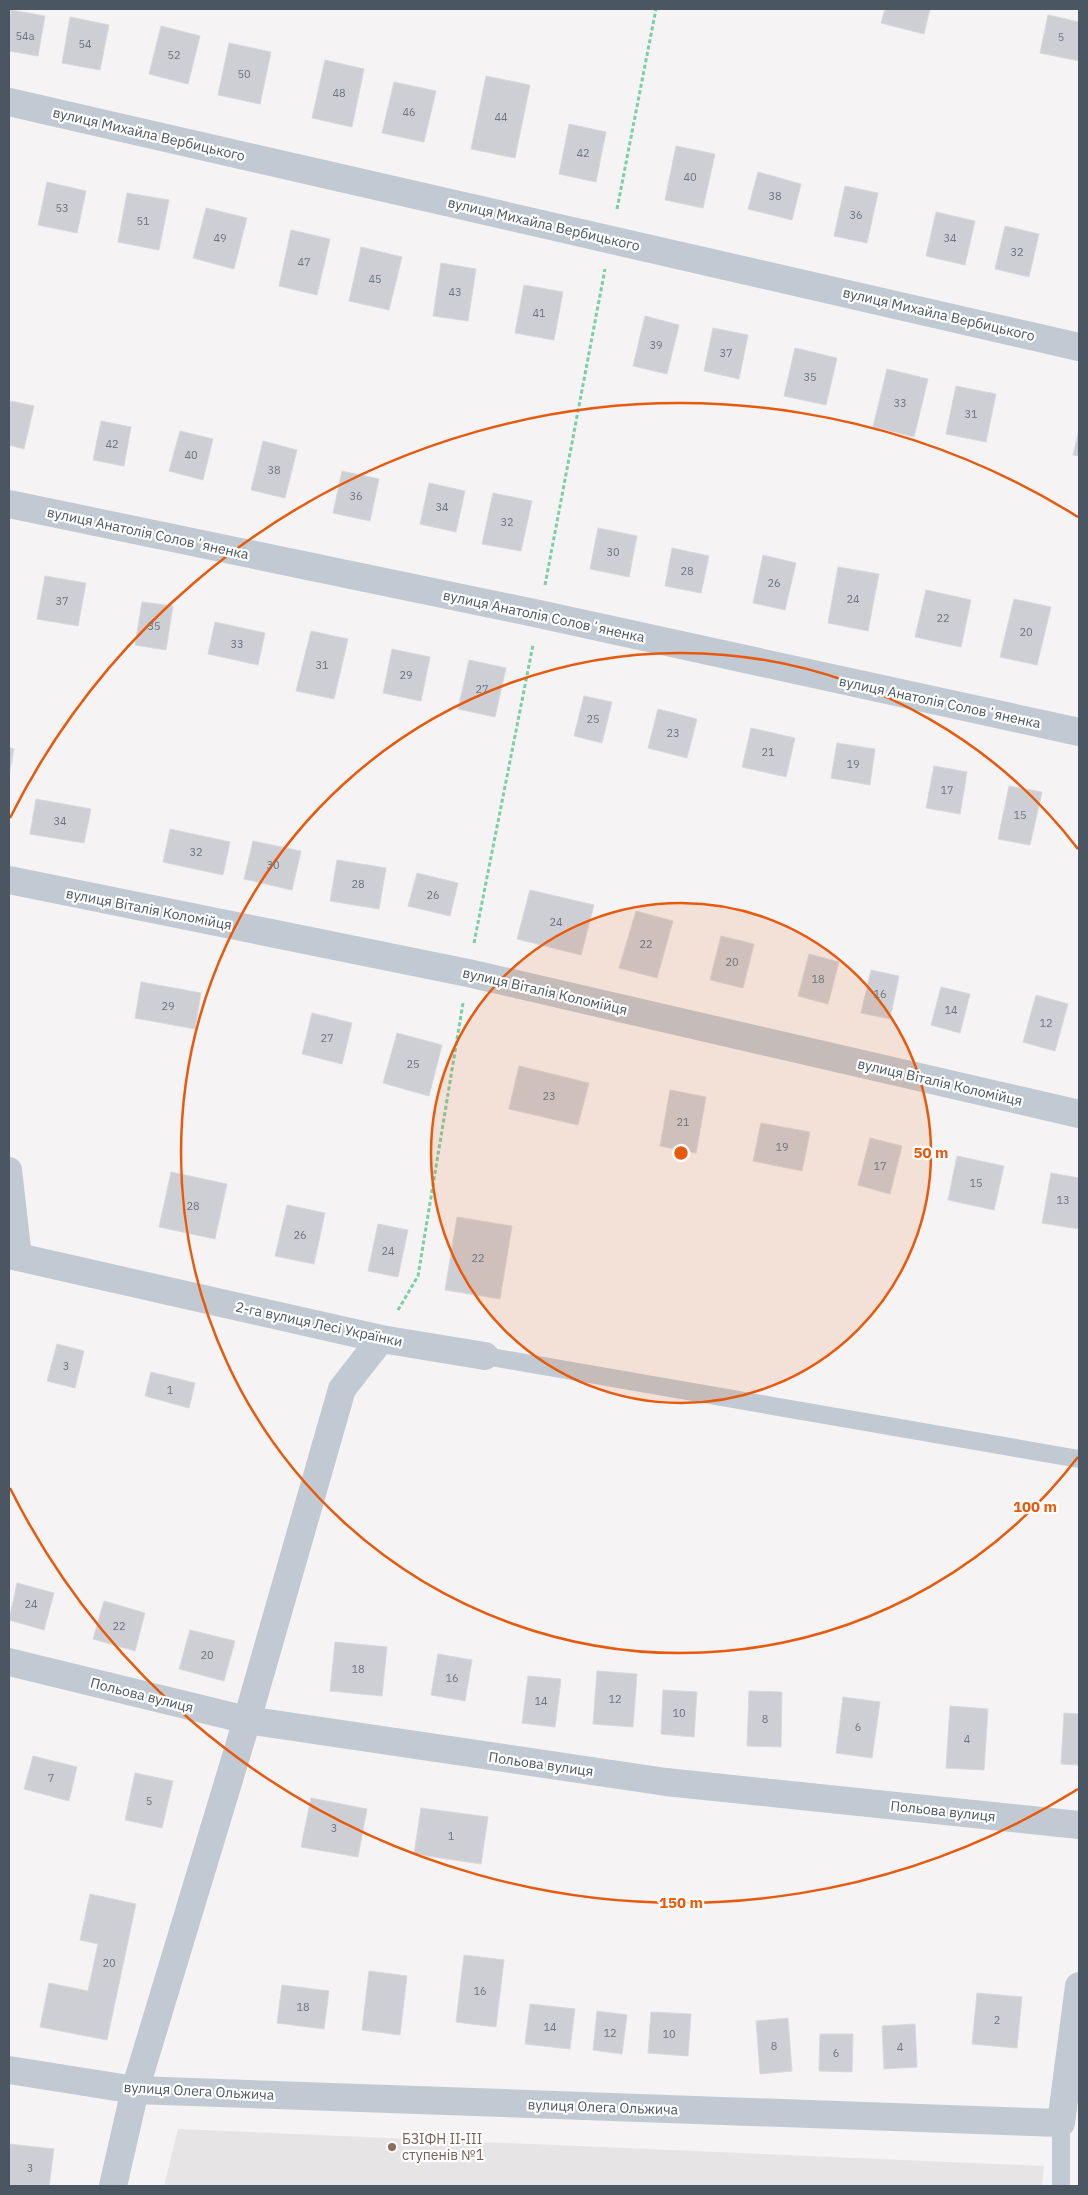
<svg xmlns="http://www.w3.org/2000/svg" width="1088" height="2195" viewBox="0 0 1088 2195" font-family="'IBM Plex Sans',sans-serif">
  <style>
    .education { fill: #e6e4e5 }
    .building { fill: #cdcfd5; stroke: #d7d9de }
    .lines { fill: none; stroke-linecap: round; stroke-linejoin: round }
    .path { stroke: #7ad0a6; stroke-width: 3; stroke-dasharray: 4 2.5; stroke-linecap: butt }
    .service { stroke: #c1cad2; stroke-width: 18 }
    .pedestrian { stroke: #c1cad2; stroke-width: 26 }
    .minor { stroke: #c1cad2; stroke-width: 28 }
    .ring { fill: none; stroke: #e8590c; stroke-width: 2.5 }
    .education-dot { fill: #8d6e63; stroke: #fff; stroke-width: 2 }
    .labels { text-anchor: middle; stroke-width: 4.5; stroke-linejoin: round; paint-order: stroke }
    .number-label { font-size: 11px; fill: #6b747e }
    .street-label { font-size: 14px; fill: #4a5661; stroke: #fff }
    .education-label { font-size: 14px; fill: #785e54; stroke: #fff; text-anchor: start }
    .centre { fill: #e8590c; stroke: #fff; stroke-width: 2.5 }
    .ring-label { font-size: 15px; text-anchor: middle; font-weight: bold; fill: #e8590c; stroke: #fff; stroke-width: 4.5; stroke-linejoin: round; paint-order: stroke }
  </style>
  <rect width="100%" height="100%" fill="#f5f3f3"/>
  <polygon class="education" points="178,2129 1044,2166 1042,2186 164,2186"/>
  <g class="building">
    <polygon points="885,9 930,9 924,34 881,23"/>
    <polygon points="11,10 45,16 38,56 9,51 9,22"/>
    <polygon points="1048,15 1079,22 1079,61 1040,53"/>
    <polygon points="70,17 109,25 100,70 62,63"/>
    <polygon points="161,26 200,36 188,84 149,74"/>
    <polygon points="229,43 271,52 260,104 218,95"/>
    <polygon points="325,60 364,69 352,127 312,118"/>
    <polygon points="486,76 530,85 515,158 471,149"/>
    <polygon points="394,82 436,91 424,142 382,133"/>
    <polygon points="569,124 606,132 596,182 559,174"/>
    <polygon points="676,146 715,154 703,208 665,200"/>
    <polygon points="758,172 801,184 792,220 748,209"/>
    <polygon points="47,182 86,191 77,233 38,225"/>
    <polygon points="845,186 878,193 867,243 834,236"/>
    <polygon points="127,193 169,200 159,250 118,242"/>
    <polygon points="206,208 247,218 234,269 193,258"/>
    <polygon points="936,212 975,221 965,265 926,256"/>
    <polygon points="1005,226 1039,234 1029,277 995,269"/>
    <polygon points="291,230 330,239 317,295 279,286"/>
    <polygon points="361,247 402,257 389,310 349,301"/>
    <polygon points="441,263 476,269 468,321 433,316"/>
    <polygon points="524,285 563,292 554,340 515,333"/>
    <polygon points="645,316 679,325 667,374 633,366"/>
    <polygon points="713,328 748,335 739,379 704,371"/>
    <polygon points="795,348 837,358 826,405 784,396"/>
    <polygon points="887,369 928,379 914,437 873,427"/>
    <polygon points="956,386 996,394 986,442 946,434"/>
    <polygon points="11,401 34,406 24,449 9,445 9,410"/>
    <polygon points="101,421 131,427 124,466 93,460"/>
    <polygon points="1079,429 1079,456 1073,455"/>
    <polygon points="180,431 213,439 203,480 169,471"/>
    <polygon points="263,441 297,450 285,498 251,490"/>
    <polygon points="342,471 379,479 370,521 333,513"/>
    <polygon points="429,483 465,491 456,532 420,524"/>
    <polygon points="493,493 532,501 521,551 482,544"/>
    <polygon points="598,528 637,536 629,577 590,569"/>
    <polygon points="672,548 709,556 701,593 665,586"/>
    <polygon points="763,555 796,563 785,610 753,603"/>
    <polygon points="838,567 879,574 868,631 828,623"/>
    <polygon points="45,576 86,583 78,626 37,619"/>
    <polygon points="926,590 971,600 961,647 915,637"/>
    <polygon points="1014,599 1051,607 1037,665 1000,657"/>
    <polygon points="142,602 173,606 166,650 135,645"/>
    <polygon points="215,622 265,633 258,665 208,654"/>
    <polygon points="311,631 348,639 334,699 296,691"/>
    <polygon points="392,649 430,657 421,701 383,693"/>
    <polygon points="469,660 506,668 495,717 458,709"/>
    <polygon points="584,696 612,702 602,743 574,736"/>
    <polygon points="658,709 697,719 687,758 648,748"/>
    <polygon points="751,728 795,738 786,777 742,767"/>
    <polygon points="837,743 875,749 870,785 831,778"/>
    <polygon points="9,747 14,749 9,776"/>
    <polygon points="934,766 967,772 960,814 926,808"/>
    <polygon points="1009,786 1042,792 1030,845 998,839"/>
    <polygon points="36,799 91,809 84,843 30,834"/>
    <polygon points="170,829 230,842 223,875 163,862"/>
    <polygon points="253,841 301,851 292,890 244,879"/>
    <polygon points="337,860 386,868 379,909 330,901"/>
    <polygon points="417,873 458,883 450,916 408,906"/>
    <polygon points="530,890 594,905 581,955 517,939"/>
    <polygon points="636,911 673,921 657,978 619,968"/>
    <polygon points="721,936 754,944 743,988 710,980"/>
    <polygon points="809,954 839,962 828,1004 798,996"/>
    <polygon points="871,970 899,976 890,1019 861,1013"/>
    <polygon points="141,982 201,993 195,1029 135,1018"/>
    <polygon points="941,987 970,994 960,1033 931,1025"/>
    <polygon points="1036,995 1068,1004 1055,1051 1023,1042"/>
    <polygon points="312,1013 352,1023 342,1064 302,1054"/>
    <polygon points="397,1033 442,1045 429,1096 383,1083"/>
    <polygon points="519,1066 589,1083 578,1125 509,1109"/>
    <polygon points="670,1090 706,1097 696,1153 660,1146"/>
    <polygon points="761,1123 810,1132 802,1171 753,1161"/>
    <polygon points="870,1138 902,1146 890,1194 858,1185"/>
    <polygon points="957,1156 1004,1166 994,1210 948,1200"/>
    <polygon points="171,1172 227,1184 215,1239 159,1227"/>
    <polygon points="1051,1173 1079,1178 1079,1229 1042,1223"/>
    <polygon points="287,1205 325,1213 314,1264 275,1256"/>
    <polygon points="457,1217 512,1226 500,1299 445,1290"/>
    <polygon points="378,1224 408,1230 398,1277 368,1271"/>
    <polygon points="57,1344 84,1351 75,1388 47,1381"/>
    <polygon points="151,1372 195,1383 189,1408 145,1396"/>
    <polygon points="17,1583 54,1593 44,1630 9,1620"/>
    <polygon points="104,1601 145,1613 135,1651 93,1639"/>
    <polygon points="190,1630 235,1641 224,1681 179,1669"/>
    <polygon points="335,1642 387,1647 382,1696 330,1691"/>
    <polygon points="438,1654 472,1660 465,1701 431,1695"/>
    <polygon points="597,1671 637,1674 633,1727 593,1724"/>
    <polygon points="528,1676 561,1679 555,1727 522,1723"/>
    <polygon points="663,1690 697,1692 694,1737 661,1734"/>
    <polygon points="749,1691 782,1692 781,1747 747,1746"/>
    <polygon points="843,1697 880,1702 872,1758 836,1753"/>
    <polygon points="950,1706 988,1709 984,1770 946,1768"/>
    <polygon points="1064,1713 1079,1714 1079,1765 1061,1764"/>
    <polygon points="33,1756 77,1767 69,1801 24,1789"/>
    <polygon points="135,1773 173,1781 162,1828 125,1820"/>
    <polygon points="311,1798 367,1809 358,1857 301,1847"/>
    <polygon points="421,1808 488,1817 481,1864 414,1854"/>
    <polygon points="90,1894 136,1904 107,2040 40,2027 49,1983 88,1991 98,1944 80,1940"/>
    <polygon points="464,1955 504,1960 496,2027 456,2022"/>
    <polygon points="369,1971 407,1976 400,2035 362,2030"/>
    <polygon points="282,1985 329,1991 324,2029 277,2023"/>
    <polygon points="977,1993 1022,1997 1017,2048 972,2044"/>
    <polygon points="530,2004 575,2009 570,2049 525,2044"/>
    <polygon points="597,2011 627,2015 622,2054 593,2050"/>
    <polygon points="651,2012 691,2014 688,2056 648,2053"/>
    <polygon points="788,2018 792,2071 760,2074 756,2021"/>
    <polygon points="915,2024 917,2067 884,2069 882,2026"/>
    <polygon points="820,2034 853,2034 852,2072 819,2071"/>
    <polygon points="9,2144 54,2149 49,2186 9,2186"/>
  </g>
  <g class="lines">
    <g class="path">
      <polyline points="617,209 656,9"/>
      <polyline points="545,585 605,269"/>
      <polyline points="474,943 533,645"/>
      <polyline points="398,1310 418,1276 463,1003"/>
    </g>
    <g class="service">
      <polyline points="485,1356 1079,1459"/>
      <polyline points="1061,2123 1061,2186"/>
    </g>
    <polyline class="pedestrian" points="9,1170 19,1257"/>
    <g class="minor">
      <polyline points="9,102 1079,347"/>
      <polyline points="9,504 539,614 1079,732"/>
      <polyline points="9,880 468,973 1079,1114"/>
      <polyline points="9,1255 381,1339 485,1356"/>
      <polyline points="9,1662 247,1720 666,1782 1079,1825"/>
      <polyline points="9,2070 135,2090 1061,2123 1079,1986"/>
      <polyline points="113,2186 135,2090 247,1720 342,1389 381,1339"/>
    </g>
  </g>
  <circle cx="681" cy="1153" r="250" fill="#e8590c" fill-opacity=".12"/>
  <g class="ring">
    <circle cx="681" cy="1153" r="250"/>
    <path d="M1078 1457A500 500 0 1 1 1078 849"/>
    <path d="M1078 1789A750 750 0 0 1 10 1488M10 818A750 750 0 0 1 1078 517"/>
  </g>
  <circle class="education-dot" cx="392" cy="2147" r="5"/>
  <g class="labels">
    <g class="number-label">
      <text x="25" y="40">54а</text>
      <text x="1061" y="41">5</text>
      <text x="85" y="48">54</text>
      <text x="174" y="59">52</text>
      <text x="244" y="78">50</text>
      <text x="339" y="97">48</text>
      <text x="409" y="116">46</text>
      <text x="501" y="121">44</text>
      <text x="583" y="157">42</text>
      <text x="690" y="181">40</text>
      <text x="775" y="200">38</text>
      <text x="62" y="212">53</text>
      <text x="856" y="219">36</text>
      <text x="143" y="225">51</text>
      <text x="220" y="242">49</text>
      <text x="950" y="242">34</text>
      <text x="1017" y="256">32</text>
      <text x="304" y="266">47</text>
      <text x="375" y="283">45</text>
      <text x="455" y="296">43</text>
      <text x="539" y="317">41</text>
      <text x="656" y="349">39</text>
      <text x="726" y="357">37</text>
      <text x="810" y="381">35</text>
      <text x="900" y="407">33</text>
      <text x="971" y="418">31</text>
      <text x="112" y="448">42</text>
      <text x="191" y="459">40</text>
      <text x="274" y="474">38</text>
      <text x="356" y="500">36</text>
      <text x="442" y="511">34</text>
      <text x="507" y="526">32</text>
      <text x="613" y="556">30</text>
      <text x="687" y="575">28</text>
      <text x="774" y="587">26</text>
      <text x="853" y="603">24</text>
      <text x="62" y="605">37</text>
      <text x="943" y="622">22</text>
      <text x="154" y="630">35</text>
      <text x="1026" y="636">20</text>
      <text x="237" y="648">33</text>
      <text x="322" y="669">31</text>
      <text x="406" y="679">29</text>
      <text x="482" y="693">27</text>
      <text x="593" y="723">25</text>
      <text x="673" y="737">23</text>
      <text x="768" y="756">21</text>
      <text x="853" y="768">19</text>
      <text x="947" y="794">17</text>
      <text x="1020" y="819">15</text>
      <text x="60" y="825">34</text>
      <text x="196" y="856">32</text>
      <text x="273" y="869">30</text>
      <text x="358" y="888">28</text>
      <text x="433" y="899">26</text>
      <text x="556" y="926">24</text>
      <text x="646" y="948">22</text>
      <text x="732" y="966">20</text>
      <text x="818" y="983">18</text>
      <text x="880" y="998">16</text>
      <text x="168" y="1010">29</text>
      <text x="951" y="1014">14</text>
      <text x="1046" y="1027">12</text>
      <text x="327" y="1042">27</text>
      <text x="413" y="1068">25</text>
      <text x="549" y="1100">23</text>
      <text x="683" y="1126">21</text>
      <text x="782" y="1151">19</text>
      <text x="880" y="1170">17</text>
      <text x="976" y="1187">15</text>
      <text x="1063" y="1204">13</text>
      <text x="193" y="1210">28</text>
      <text x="300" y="1239">26</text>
      <text x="388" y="1255">24</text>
      <text x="478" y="1262">22</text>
      <text x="66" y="1370">3</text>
      <text x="170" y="1394">1</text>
      <text x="31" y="1608">24</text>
      <text x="119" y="1630">22</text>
      <text x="207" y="1659">20</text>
      <text x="358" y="1673">18</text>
      <text x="452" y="1682">16</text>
      <text x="615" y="1703">12</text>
      <text x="541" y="1705">14</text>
      <text x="679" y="1717">10</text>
      <text x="765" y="1723">8</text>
      <text x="858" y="1731">6</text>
      <text x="967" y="1743">4</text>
      <text x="51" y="1782">7</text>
      <text x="149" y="1805">5</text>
      <text x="334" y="1832">3</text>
      <text x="451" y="1840">1</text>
      <text x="109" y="1967">20</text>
      <text x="480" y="1995">16</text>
      <text x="303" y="2011">18</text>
      <text x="997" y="2024">2</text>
      <text x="550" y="2031">14</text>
      <text x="610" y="2037">12</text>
      <text x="669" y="2038">10</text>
      <text x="774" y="2050">8</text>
      <text x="900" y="2051">4</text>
      <text x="836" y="2057">6</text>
      <text x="30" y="2172">3</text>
    </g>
    <g class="street-label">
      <text transform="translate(149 134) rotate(13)" y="5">вулиця Михайла Вербицького</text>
      <text transform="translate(544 224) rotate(13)" y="5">вулиця Михайла Вербицького</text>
      <text transform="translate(939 314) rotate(13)" y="5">вулиця Михайла Вербицького</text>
      <text transform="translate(148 533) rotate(12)" y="5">вулиця Анатолія Соловʼяненка</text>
      <text transform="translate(544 616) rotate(12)" y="5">вулиця Анатолія Соловʼяненка</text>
      <text transform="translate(940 702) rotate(12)" y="5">вулиця Анатолія Соловʼяненка</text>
      <text transform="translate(149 909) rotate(11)" y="5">вулиця Віталія Коломійця</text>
      <text transform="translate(545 991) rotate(13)" y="5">вулиця Віталія Коломійця</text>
      <text transform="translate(940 1082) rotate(13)" y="5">вулиця Віталія Коломійця</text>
      <text transform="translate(319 1324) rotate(12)" y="5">2-га вулиця Лесі Українки</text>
      <text transform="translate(142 1695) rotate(14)" y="5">Польова вулиця</text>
      <text transform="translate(541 1764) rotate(8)" y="5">Польова вулиця</text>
      <text transform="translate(943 1811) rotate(6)" y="5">Польова вулиця</text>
      <text transform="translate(199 2091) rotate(3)" y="5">вулиця Олега Ольжича</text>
      <text transform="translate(603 2107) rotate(2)" y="5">вулиця Олега Ольжича</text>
    </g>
    <g class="education-label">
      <text x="402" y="2144">БЗІФН ІІ-ІІІ<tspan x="402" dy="16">ступенів №1</tspan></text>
    </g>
  </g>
  <circle cx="681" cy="1153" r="8" class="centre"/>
  <g class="ring-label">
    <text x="931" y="1158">50 m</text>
    <text x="1035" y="1512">100 m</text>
    <text x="681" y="1908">150 m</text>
  </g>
  <rect width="1088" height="2195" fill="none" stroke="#4a5661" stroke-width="20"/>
</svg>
